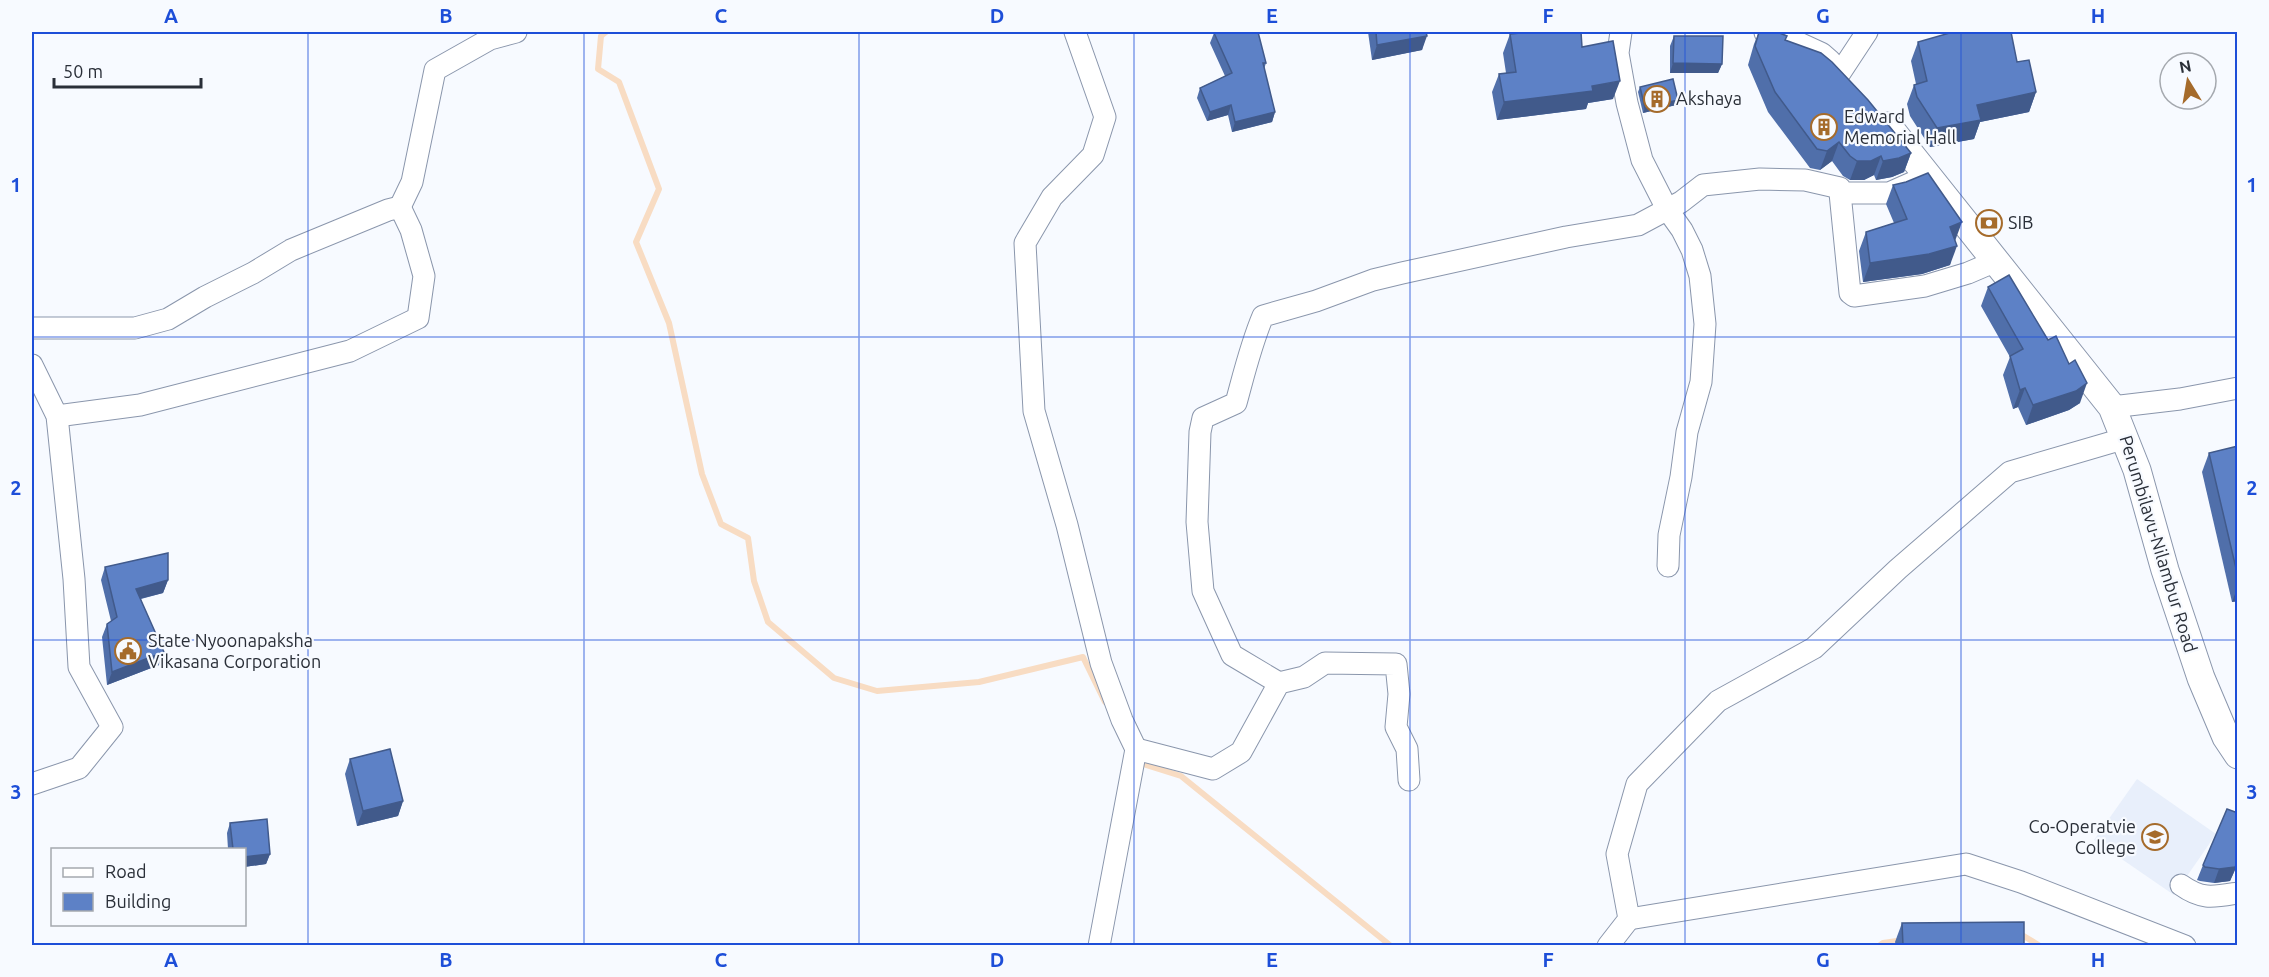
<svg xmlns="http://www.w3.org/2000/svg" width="2269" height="977" viewBox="0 0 2269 977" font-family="Ubuntu,sans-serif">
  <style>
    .built { fill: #e8effb }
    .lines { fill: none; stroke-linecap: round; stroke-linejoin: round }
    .stream { stroke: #f8dcc3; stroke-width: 6 }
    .minor-casing { stroke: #8a96ac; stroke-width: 23 }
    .major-casing { stroke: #8a96ac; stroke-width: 29 }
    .minor { stroke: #fff; stroke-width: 21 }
    .major { stroke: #fff; stroke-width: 27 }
    .wall { fill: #506faa }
    .shaded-wall { fill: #415a8b }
    .building { fill: #5d81c6; stroke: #415a8b; stroke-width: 1.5 }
    .grid { fill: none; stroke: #1d4ed8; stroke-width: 1.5; stroke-opacity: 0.55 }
    .labels { text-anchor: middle; stroke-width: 4.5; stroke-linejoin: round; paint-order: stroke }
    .poi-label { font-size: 18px; fill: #2a2f38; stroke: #f7faff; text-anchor: start }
    .street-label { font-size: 18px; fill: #2a2f38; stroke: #f7faff }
    .neatline { fill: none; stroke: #1d4ed8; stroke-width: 2 }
    .grid-label { font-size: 20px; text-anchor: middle; font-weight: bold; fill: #1d4ed8 }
  </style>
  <rect width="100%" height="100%" fill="#f7faff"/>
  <polygon class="built" points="2137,779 2216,834 2174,895 2094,840"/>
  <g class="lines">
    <g class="stream">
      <polyline points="606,32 601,36 598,69 619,82 659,189 636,242 669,323 702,474 721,524 748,538 754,581 768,622 834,678 877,691 979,682 1083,657 1105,702"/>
      <polyline points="1146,765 1181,776 1391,946"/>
      <polyline points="2017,932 2040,946"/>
      <polyline points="1879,946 1883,943 1904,940"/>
    </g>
    <defs>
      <g id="minor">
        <polyline points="1075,32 1105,117 1093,155 1052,197 1025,243 1034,411 1067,525 1101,663 1122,720 1136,749 1099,946"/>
        <polyline points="1621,32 1618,53 1627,103 1642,160 1667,209 1682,230 1692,250 1700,276 1705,324 1701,382 1687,432 1681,477 1669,535 1668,566"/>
        <polyline points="1840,73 1867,32"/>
        <polyline points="1840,193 1850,293 1854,296 1925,286 1968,273 1996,261"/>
        <polyline points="400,207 412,182 435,70 490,39 516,32"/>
        <polyline points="32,328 135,328 168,319 205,297 253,273 291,250 388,210 400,207 411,230 424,276 418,318 350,351 140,405 57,416"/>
        <polyline points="32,365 57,416 74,579 79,667 112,727 79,768 32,784"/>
        <polyline points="2112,407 2180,399 2238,388"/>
        <path d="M1279,683l-47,-28 -29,-64 -6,-69 3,-90 3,-14 33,-15c8,-29 15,-59 27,-87l53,-15 57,-21 29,-7 164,-36 72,-12 43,-23 22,-17 57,-6 45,1 35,8v5h49l27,-12"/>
        <polyline points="1136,749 1213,769 1241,752 1279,683 1304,677 1325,663 1396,664 1399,694 1396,727 1407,749 1409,780"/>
        <path d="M2181,885c21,15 32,12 57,8"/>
        <polyline points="1629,919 1966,864 2021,882 2185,946"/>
        <polyline points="1608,946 1629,919 1617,854 1637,784 1718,701 1814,648 1898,569 2010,472 2126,438"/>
      </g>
      <g id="major">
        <polyline points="1768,32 1820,56 1828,63"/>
        <polyline points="1888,126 2112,407 2137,470 2165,570 2201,678 2226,737 2238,755"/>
      </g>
    </defs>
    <use href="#minor" class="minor-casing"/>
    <use href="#major" class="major-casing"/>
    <use href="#minor" class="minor"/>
    <use href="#major" class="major"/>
  </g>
  <g class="wall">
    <polygon points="1368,32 1426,32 1422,50 1372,60"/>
    <polygon points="1759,32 1777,32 1911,153 1904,172 1892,177 1876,180 1874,175 1864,180 1850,180 1843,176 1832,161 1820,170 1810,168 1768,112 1748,65 1754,44"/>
    <polygon points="1214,33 1266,63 1264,69 1275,112 1272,122 1232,132 1228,115 1207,121 1197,98 1200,88 1225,76 1210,43"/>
    <polygon points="1510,34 1582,47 1613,99 1588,103 1586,109 1497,120 1492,92 1499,74 1506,73 1503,53"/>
    <polygon points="1674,36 1722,64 1718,73 1670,73 1670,46"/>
    <polygon points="1918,42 2017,62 2036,92 2029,112 1980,122 1974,139 1930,147 1910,116 1907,104 1914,85 1916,84 1911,61"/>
    <polygon points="1640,87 1676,105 1643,113 1638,92"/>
    <polygon points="1893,185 1955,241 1950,265 1922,274 1863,282 1859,251 1866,232 1894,223 1886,204"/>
    <polygon points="1988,287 2080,403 2069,410 2026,425 2018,407 2013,409 2003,375 2010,357 1981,306"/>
    <polygon points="2238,446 2238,601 2232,602 2202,472 2209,453"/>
    <polygon points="105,567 168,580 163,593 141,599 159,665 107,685 102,637 107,624 111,621 101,580"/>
    <polygon points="350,759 403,801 398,816 357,826 345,774"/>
    <polygon points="2238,813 2238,863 2230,881 2214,883 2200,881 2197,880 2203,865"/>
    <polygon points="230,823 270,854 266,864 244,867 244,849 228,849 227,833"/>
    <polygon points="1902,923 2024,945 1896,945 1895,942"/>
  </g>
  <g class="shaded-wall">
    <polygon points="1427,36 1422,50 1372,60 1377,45"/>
    <polygon points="1673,63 1722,64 1718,73 1670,73"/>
    <polygon points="1620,81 1613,99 1588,103 1586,109 1497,120 1504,102"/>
    <polygon points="2036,92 2029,112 1980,122 1974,139 1930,147 1937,128 1977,105"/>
    <polygon points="1678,100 1676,105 1643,113 1645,108"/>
    <polygon points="1231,105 1228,115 1207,121 1210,112"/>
    <polygon points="1275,112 1272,122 1232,132 1235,122"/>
    <polygon points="1839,142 1832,161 1820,170 1827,151"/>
    <polygon points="1911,153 1904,172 1892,177 1876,180 1883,161"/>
    <polygon points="1881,156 1874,175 1864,180 1850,180 1857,161"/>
    <polygon points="1962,222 1955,241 1950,227"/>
    <polygon points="1957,246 1950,265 1922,274 1863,282 1870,263"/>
    <polygon points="2087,383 2080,403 2069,410 2026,425 2033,405"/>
    <polygon points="2025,388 2018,407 2013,409 2020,390"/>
    <polygon points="168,580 163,593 131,601 136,589"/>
    <polygon points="2238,586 2238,601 2232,602"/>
    <polygon points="164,652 159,665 107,685 112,672"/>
    <polygon points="403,801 398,816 357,826 363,811"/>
    <polygon points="270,854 266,864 244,867 244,857"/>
    <polygon points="2238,861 2238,863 2230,881 2214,883 2219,869"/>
  </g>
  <g class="building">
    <polygon points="1225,32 1258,32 1266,63 1263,63 1275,112 1235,122 1231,105 1210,112 1200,88 1232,73 1214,33"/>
    <polygon points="1376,32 1426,32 1427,36 1377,45"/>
    <polygon points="1531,32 1581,32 1582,47 1613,41 1620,81 1592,86 1593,91 1504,102 1499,74 1516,72 1510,34"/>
    <polygon points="1759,32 1777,32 1787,36 1785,40 1821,53 1832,62 1868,100 1911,153 1899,158 1883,161 1881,156 1871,161 1857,161 1850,156 1839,142 1827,151 1817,149 1775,92 1755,46"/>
    <polygon points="1953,32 2011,32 2017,62 2029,60 2036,92 1977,105 1981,120 1937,128 1917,97 1914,85 1927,81 1918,42"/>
    <polygon points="1674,36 1723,36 1722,64 1673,63"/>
    <polygon points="1673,79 1678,100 1645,108 1640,87"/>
    <polygon points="1928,173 1962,222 1950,227 1957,246 1929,254 1870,263 1866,232 1907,219 1893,185 1906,182"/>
    <polygon points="2009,275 2048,340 2056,336 2069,364 2075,360 2087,383 2076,391 2033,405 2025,388 2020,390 2010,356 2023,349 1988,287"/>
    <polygon points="2238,446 2238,577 2209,453"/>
    <polygon points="168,553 168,580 136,589 164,652 112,672 107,624 117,617 105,567"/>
    <polygon points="390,749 403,801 363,811 350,759"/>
    <polygon points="2227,809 2238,813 2238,861 2235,867 2219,869 2205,867 2203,865"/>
    <polygon points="267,819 270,854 244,857 244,849 233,849 230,823"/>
    <polygon points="2024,922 2024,945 1903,945 1902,923"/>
  </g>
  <path class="grid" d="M308,32v914M584,32v914M859,32v914M1134,32v914M1410,32v914M1685,32v914M1961,32v914M32,337h2206M32,640h2206"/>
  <defs>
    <symbol id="building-ring" viewBox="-11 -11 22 22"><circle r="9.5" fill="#f7faff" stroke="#a56b2b" stroke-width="1.5"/><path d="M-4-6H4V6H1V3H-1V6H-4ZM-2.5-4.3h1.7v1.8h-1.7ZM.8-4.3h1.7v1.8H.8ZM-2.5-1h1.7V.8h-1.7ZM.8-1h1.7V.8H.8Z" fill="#a56b2b"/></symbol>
    <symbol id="bank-ring" viewBox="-11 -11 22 22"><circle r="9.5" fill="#f7faff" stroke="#a56b2b" stroke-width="1.5"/><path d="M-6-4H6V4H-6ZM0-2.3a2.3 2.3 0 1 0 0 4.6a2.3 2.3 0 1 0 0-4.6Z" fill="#a56b2b"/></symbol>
    <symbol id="civic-ring" viewBox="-11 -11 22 22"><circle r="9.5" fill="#f7faff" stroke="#a56b2b" stroke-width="1.5"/><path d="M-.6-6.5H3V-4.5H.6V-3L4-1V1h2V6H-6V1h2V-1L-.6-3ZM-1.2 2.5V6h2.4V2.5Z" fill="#a56b2b"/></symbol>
    <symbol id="university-ring" viewBox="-11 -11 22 22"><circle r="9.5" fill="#f7faff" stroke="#a56b2b" stroke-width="1.5"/><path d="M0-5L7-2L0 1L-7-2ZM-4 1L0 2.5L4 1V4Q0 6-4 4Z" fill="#a56b2b"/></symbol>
  </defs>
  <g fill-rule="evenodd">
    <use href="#building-ring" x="1642" y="84" width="30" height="30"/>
    <use href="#building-ring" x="1809" y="112" width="30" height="30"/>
    <use href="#bank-ring" x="1974" y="208" width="30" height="30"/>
    <use href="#civic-ring" x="113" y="636" width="30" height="30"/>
    <use href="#university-ring" x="2140" y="822" width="30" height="30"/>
  </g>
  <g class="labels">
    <g class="poi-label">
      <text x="1676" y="105">Akshaya</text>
      <text x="1844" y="123">Edward<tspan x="1844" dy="21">Memorial Hall</tspan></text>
      <text x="2008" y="229">SIB</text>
      <text x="148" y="647">State Nyoonapaksha<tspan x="148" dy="21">Vikasana Corporation</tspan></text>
      <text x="2136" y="833" text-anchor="end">Co-Operatvie<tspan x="2136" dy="21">College</tspan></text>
    </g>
    <g class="street-label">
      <text transform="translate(2158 544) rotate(73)" y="6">Perumbilavu-Nilambur Road</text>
    </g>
  </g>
  <rect width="2269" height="977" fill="none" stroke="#f7faff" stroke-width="66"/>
  <rect x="51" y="848" width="195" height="78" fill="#f7faff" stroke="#a5a9af" stroke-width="1.5"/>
  <rect x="63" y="868" width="30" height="9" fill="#ffffff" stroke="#a5a9af" stroke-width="1.5"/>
  <text x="105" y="878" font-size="18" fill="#2a2f38">Road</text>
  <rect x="63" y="893" width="30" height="18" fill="#5d81c6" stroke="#a5a9af" stroke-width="1.5"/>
  <text x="105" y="908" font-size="18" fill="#2a2f38">Building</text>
  <g transform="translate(2188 81) rotate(349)"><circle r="28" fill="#f7faff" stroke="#a5a9af" stroke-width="1.5"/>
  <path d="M0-4.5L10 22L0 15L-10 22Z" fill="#a56b2b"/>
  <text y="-9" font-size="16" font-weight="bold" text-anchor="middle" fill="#2a2f38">N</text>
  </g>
  <path d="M54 78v9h147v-9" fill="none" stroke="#2a2f38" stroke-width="3"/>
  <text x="63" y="78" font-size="18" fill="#2a2f38" stroke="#f7faff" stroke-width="4.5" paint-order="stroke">50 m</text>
  <rect x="33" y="33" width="2203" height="911" class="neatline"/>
  <g class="grid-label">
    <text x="171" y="23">A</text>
    <text x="446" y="23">B</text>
    <text x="721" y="23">C</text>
    <text x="997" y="23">D</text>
    <text x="1272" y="23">E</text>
    <text x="1548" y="23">F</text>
    <text x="1823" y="23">G</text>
    <text x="2098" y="23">H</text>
    <text x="16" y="192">1</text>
    <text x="2252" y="192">1</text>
    <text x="16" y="495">2</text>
    <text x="2252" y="495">2</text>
    <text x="16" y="799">3</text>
    <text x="2252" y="799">3</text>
    <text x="171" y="967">A</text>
    <text x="446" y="967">B</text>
    <text x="721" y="967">C</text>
    <text x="997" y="967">D</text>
    <text x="1272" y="967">E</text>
    <text x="1548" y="967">F</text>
    <text x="1823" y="967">G</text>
    <text x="2098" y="967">H</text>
  </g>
</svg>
